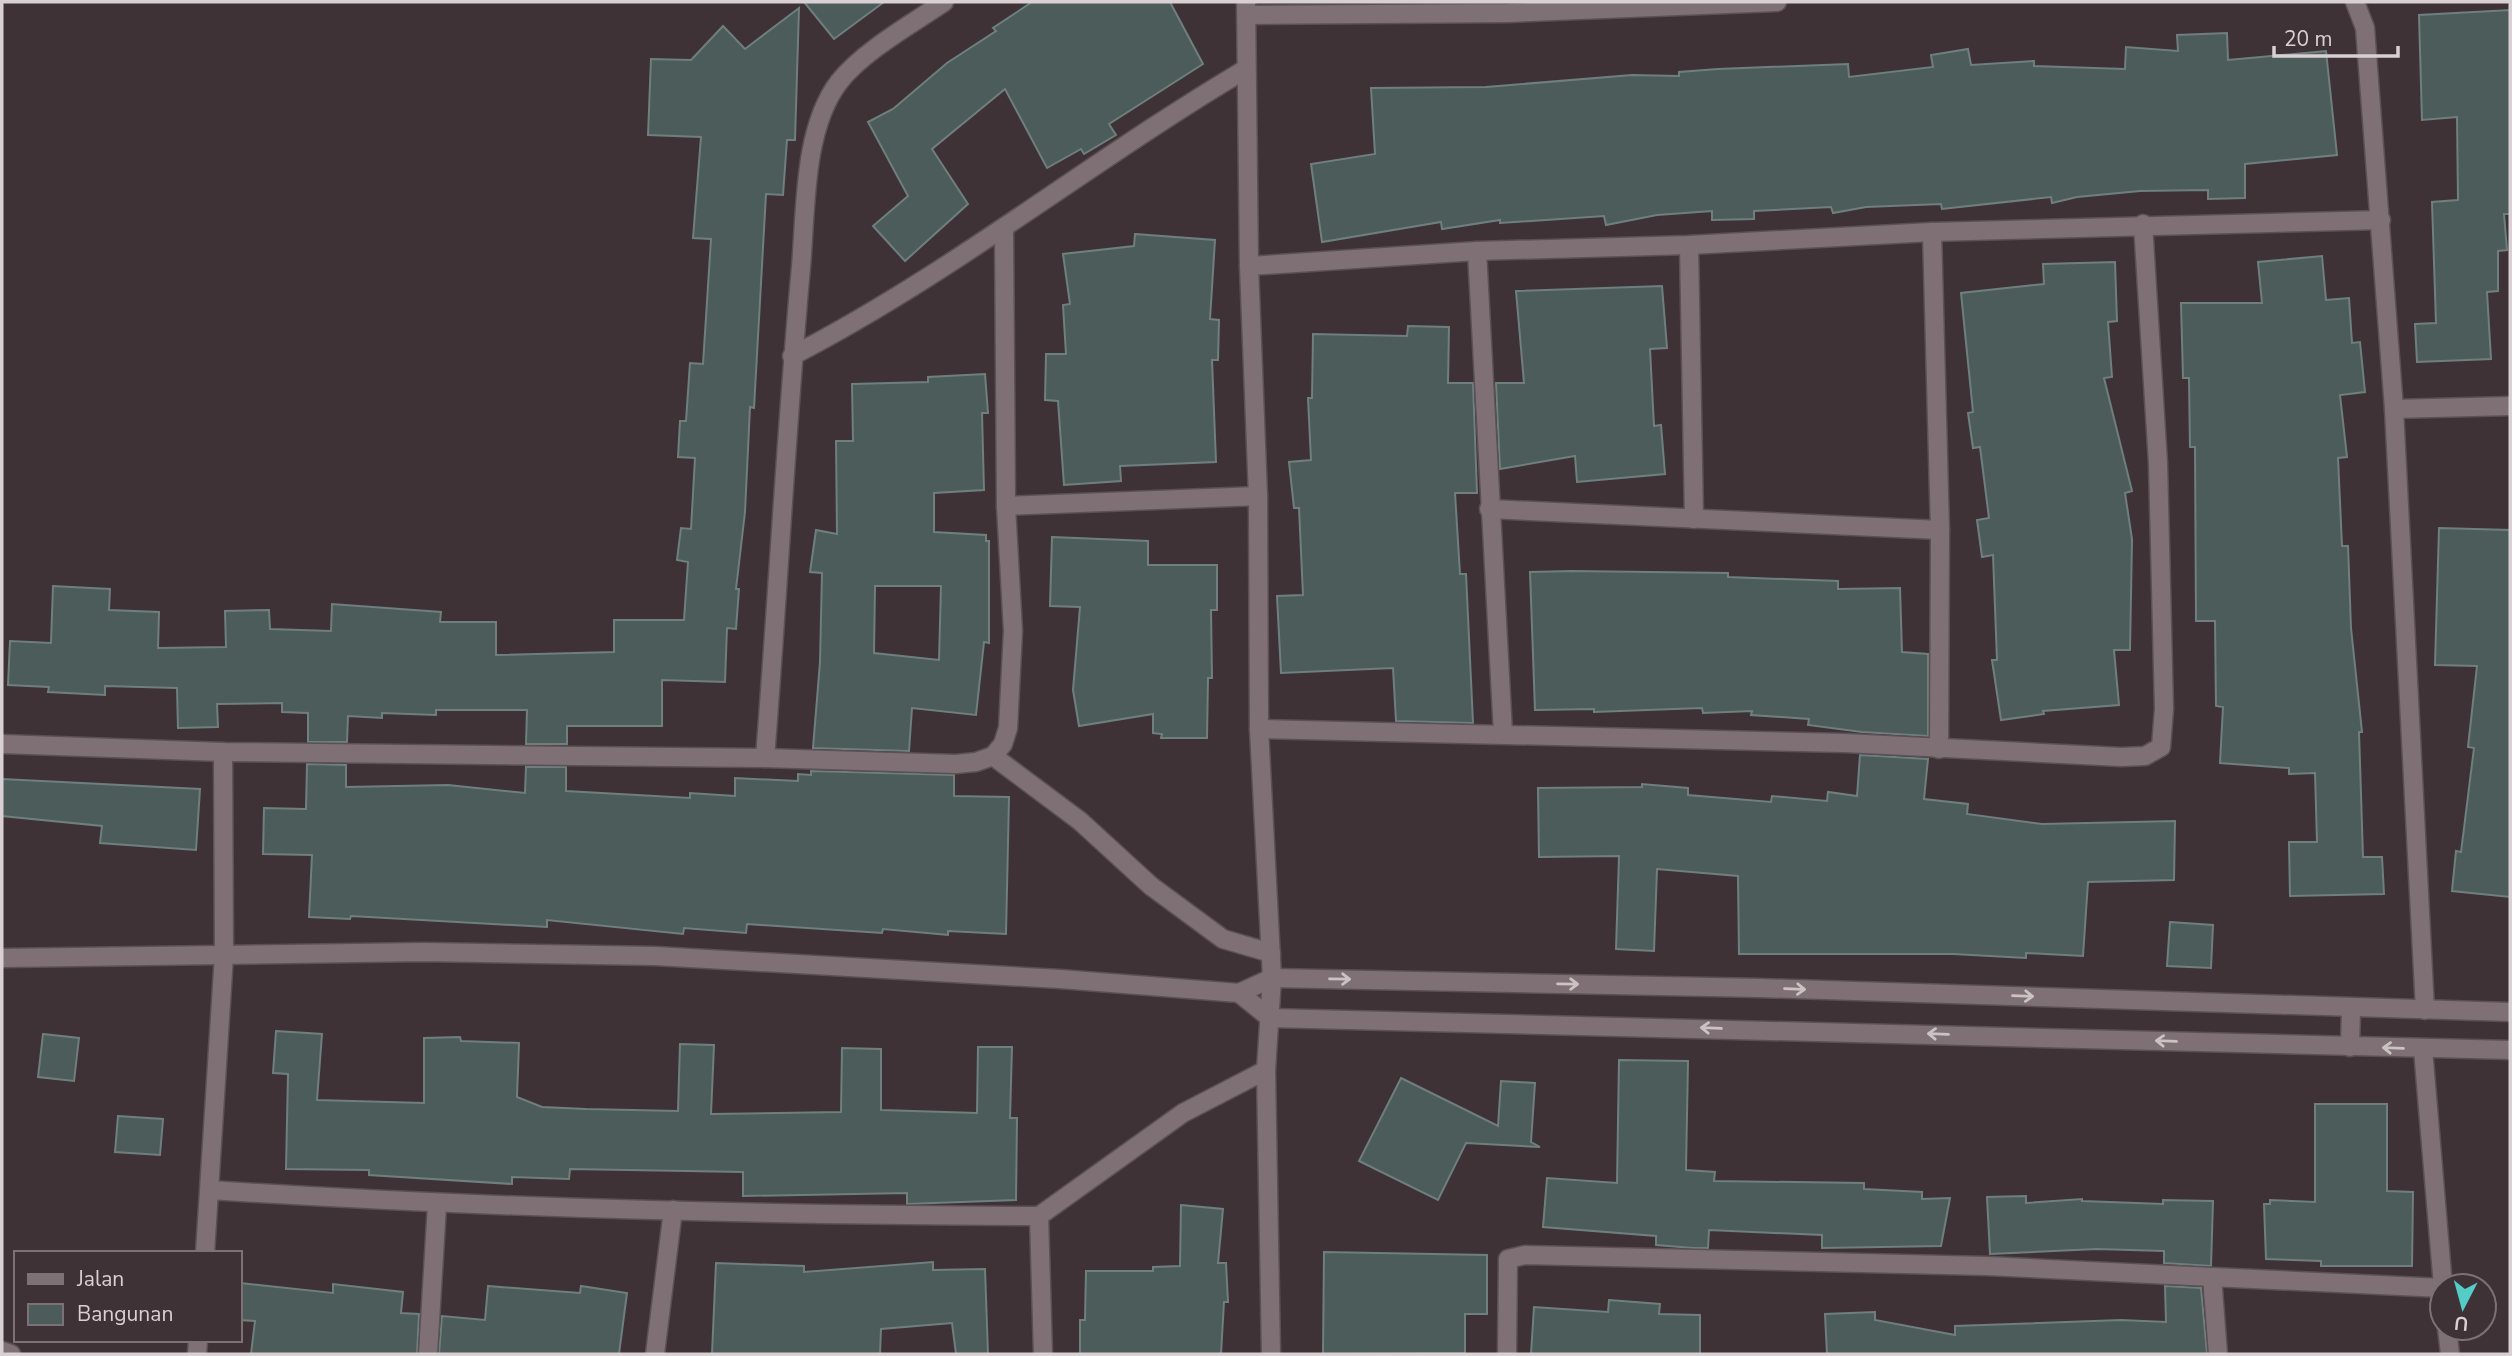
<svg xmlns="http://www.w3.org/2000/svg" width="2512" height="1356" viewBox="0 0 2512 1356" font-family="'Nunito Sans',sans-serif">
  <style>
    .building { fill: #4c5c5b; stroke: #6e7f7e; stroke-width: 2; fill-rule: evenodd }
    .lines { fill: none; stroke-linecap: round; stroke-linejoin: round }
    .street-casing { stroke: #5b5154; stroke-width: 21 }
    .street { stroke: #7f7075; stroke-width: 18 }
    .oneway { stroke: #cbc2c4 }
  </style>
  <rect width="100%" height="100%" fill="#3f3237"/>
  <g class="building">
    <polygon points="804,2 884,2 834,39"/>
    <polygon points="1032,2 1170,2 1203,64 1109,124 1116,135 1084,154 1081,149 1047,168 1005,89 932,149 968,204 905,261 873,226 908,196 868,122 893,109 947,63 996,31 993,28"/>
    <polygon points="799,8 795,140 787,140 783,195 766,194 754,408 750,407 745,512 736,589 739,589 736,629 727,628 725,682 662,680 662,726 567,726 567,744 526,744 527,710 436,710 436,715 382,713 382,718 348,716 347,742 308,742 308,713 282,712 282,703 217,704 218,727 178,728 177,688 105,686 105,695 48,692 49,687 8,685 10,641 51,643 53,586 110,589 109,610 159,612 158,648 226,647 225,611 269,610 270,629 331,631 332,604 441,612 440,622 496,622 496,655 614,652 614,620 684,620 688,562 677,560 681,528 691,529 695,458 678,457 680,421 686,421 690,363 703,364 711,239 693,238 701,137 648,135 651,59 691,60 723,26 745,49"/>
    <polygon points="2510,10 2510,214 2504,214 2507,250 2498,251 2498,291 2487,292 2491,359 2417,362 2415,324 2436,323 2432,202 2458,200 2457,117 2422,120 2419,15"/>
    <polygon points="2227,33 2228,60 2326,51 2337,155 2245,164 2245,198 2208,199 2208,190 2140,191 2077,197 2052,203 2051,197 1942,209 1941,204 1866,207 1833,213 1831,207 1754,211 1754,219 1712,220 1712,211 1657,215 1606,225 1604,216 1500,223 1500,220 1442,229 1441,222 1322,242 1311,164 1375,154 1371,88 1486,87 1632,75 1679,76 1679,72 1718,69 1848,64 1849,77 1933,67 1931,55 1968,49 1971,65 2034,61 2034,66 2125,69 2126,47 2178,51 2177,35"/>
    <polygon points="1135,234 1215,240 1210,319 1219,320 1218,360 1212,360 1216,462 1120,466 1121,481 1064,485 1058,401 1045,400 1046,354 1066,354 1063,305 1070,304 1063,254 1134,246"/>
    <polygon points="2322,256 2326,300 2349,298 2352,343 2360,342 2365,392 2340,395 2347,457 2338,458 2342,546 2348,546 2351,628 2362,732 2359,732 2363,857 2382,857 2384,894 2290,896 2289,842 2317,842 2315,773 2289,774 2289,768 2220,763 2223,707 2216,706 2215,621 2196,621 2195,447 2190,447 2189,378 2183,378 2181,303 2262,303 2258,262"/>
    <polygon points="2115,262 2117,321 2108,322 2112,377 2104,378 2132,491 2125,493 2132,539 2130,650 2114,650 2119,705 2043,711 2044,714 2001,720 1992,660 1997,660 1993,555 1982,557 1977,520 1989,518 1980,447 1973,448 1968,413 1973,412 1961,293 2044,284 2043,264"/>
    <polygon points="1662,286 1667,348 1650,349 1654,426 1661,425 1665,474 1577,482 1575,456 1500,469 1496,383 1524,383 1516,291"/>
    <polygon points="1408,326 1449,327 1448,383 1473,383 1477,493 1455,493 1460,574 1466,574 1473,723 1396,721 1393,668 1281,673 1277,596 1303,595 1299,508 1294,508 1289,462 1311,460 1308,398 1312,398 1313,334 1407,336"/>
    <path d="M985,374l3,39h-6l2,77 -50,3v39l52,3v6h3v102l-5,-1 -8,73 -64,-7 -3,43 -96,-3 7,-86 2,-89 -12,-1 6,-42 21,4 -1,-93h17l-1,-57 76,-2v-5zM875,586h66l-2,74 -65,-7z"/>
    <polygon points="2439,528 2510,530 2510,897 2452,891 2456,851 2461,852 2474,748 2468,747 2477,666 2435,665"/>
    <polygon points="1052,537 1148,541 1148,565 1217,565 1217,610 1211,610 1212,678 1208,678 1207,738 1161,738 1162,734 1153,733 1153,714 1079,726 1073,690 1080,607 1050,606"/>
    <polygon points="1572,571 1728,573 1728,577 1838,581 1838,589 1900,588 1902,652 1928,654 1928,736 1862,732 1808,725 1809,719 1751,715 1752,711 1703,713 1702,708 1594,712 1594,709 1535,710 1530,572"/>
    <polygon points="1860,755 1928,759 1924,799 1968,804 1967,814 2042,824 2175,821 2174,880 2088,882 2083,956 2026,953 2026,958 1953,954 1739,954 1738,876 1657,869 1654,951 1616,949 1619,856 1539,857 1538,788 1642,787 1642,784 1688,788 1688,795 1771,802 1772,796 1827,801 1828,792 1857,796"/>
    <polygon points="307,764 346,765 346,787 448,785 525,793 526,767 566,767 566,791 690,798 690,793 735,796 735,778 798,781 798,774 811,775 811,771 954,775 954,796 1009,797 1006,934 948,931 948,935 883,929 882,933 747,924 746,933 684,928 683,934 547,920 547,927 351,916 350,919 309,917 312,855 263,854 264,808 306,809"/>
    <polygon points="2,779 200,789 196,850 100,843 102,826 2,816"/>
    <polygon points="2170,922 2213,925 2211,968 2167,966"/>
    <polygon points="276,1031 322,1034 317,1100 424,1103 424,1038 460,1037 461,1041 519,1043 517,1097 542,1107 586,1109 678,1111 680,1044 714,1045 711,1114 841,1112 842,1048 881,1049 881,1110 977,1113 978,1047 1012,1047 1010,1118 1017,1118 1016,1200 907,1204 907,1193 743,1196 743,1172 570,1169 569,1179 512,1177 512,1184 369,1175 369,1170 286,1169 288,1074 273,1073"/>
    <polygon points="43,1034 79,1038 74,1081 38,1077"/>
    <polygon points="1619,1060 1688,1061 1686,1170 1715,1172 1714,1181 1864,1183 1864,1189 1922,1192 1922,1199 1950,1198 1941,1246 1822,1248 1822,1235 1709,1230 1708,1248 1693,1248 1656,1245 1656,1236 1543,1227 1547,1178 1617,1183"/>
    <polygon points="1401,1078 1498,1126 1501,1081 1535,1083 1531,1142 1540,1147 1466,1143 1438,1200 1359,1161"/>
    <polygon points="2315,1104 2387,1104 2387,1191 2413,1192 2412,1266 2321,1266 2321,1261 2266,1259 2264,1204 2270,1204 2270,1200 2315,1202"/>
    <polygon points="118,1116 163,1119 160,1155 115,1152"/>
    <polygon points="2026,1196 2026,1203 2082,1199 2082,1201 2163,1204 2163,1200 2213,1201 2211,1266 2164,1263 2164,1251 2097,1249 1990,1254 1987,1197"/>
    <polygon points="1181,1205 1223,1209 1218,1263 1226,1263 1228,1302 1224,1302 1221,1354 1080,1354 1080,1320 1085,1320 1086,1271 1153,1271 1153,1267 1180,1266"/>
    <polygon points="1324,1252 1487,1255 1487,1314 1465,1314 1465,1353 1323,1354"/>
    <polygon points="933,1262 933,1270 985,1269 988,1354 956,1354 952,1323 881,1329 880,1354 712,1354 716,1263 804,1266 804,1272"/>
    <polygon points="240,1283 333,1293 333,1284 403,1292 401,1313 419,1314 417,1354 251,1354 255,1321 240,1320"/>
    <polygon points="488,1286 580,1293 581,1286 627,1293 619,1354 439,1354 442,1316 485,1320"/>
    <polygon points="2165,1286 2201,1288 2207,1354 1827,1354 1825,1314 1875,1312 1875,1320 1955,1335 1955,1326 2121,1320 2166,1322"/>
    <polygon points="1609,1300 1660,1304 1659,1314 1700,1315 1700,1354 1531,1354 1534,1307 1608,1312"/>
  </g>
  <g class="lines">
    <defs>
      <g id="street">
        <polyline points="1246,2 1249,266 1258,496 1259,729 1272,978 1266,1070 1271,1354"/>
        <polyline points="2355,2 2365,28 2394,409 2425,1010"/>
        <polyline points="1247,15 1508,13 1777,2"/>
        <polyline points="1932,232 1940,530 1939,749"/>
        <polyline points="1689,245 1694,519"/>
        <polyline points="1477,251 1503,733"/>
        <polyline points="1249,266 1477,251 1689,245 1932,232 2381,220"/>
        <path d="M792,356c159,-82 300,-196 454,-287"/>
        <polyline points="2394,409 2510,406"/>
        <polyline points="1006,506 1258,496"/>
        <polyline points="1489,509 1940,530"/>
        <polyline points="1259,729 1845,743 2121,757 2145,756 2161,747 2164,709 2158,463 2143,224"/>
        <path d="M2,744l221,8 542,6c13,-164 21,-328 36,-491 5,-57 2,-138 38,-185 23,-30 74,-59 105,-80"/>
        <polyline points="993,756 1080,821 1151,886 1223,939 1271,953"/>
        <polyline points="765,758 956,764 976,762 993,756 1003,744 1008,728 1013,631 1006,506 1004,228"/>
        <polyline points="2,958 424,952 655,956 1060,979 1239,993 1272,978 1760,988 2510,1012"/>
        <polyline points="1239,993 1270,1018 2510,1050"/>
        <polyline points="2350,1047 2351,1009"/>
        <polyline points="2423,1049 2443,1286"/>
        <path d="M210,1190c276,18 552,25 829,26l4,138"/>
        <polyline points="1039,1216 1183,1113 1266,1070"/>
        <polyline points="205,1253 224,955 223,752"/>
        <polyline points="2447,1328 2450,1354"/>
        <polyline points="2,1351 11,1354"/>
        <polyline points="197,1354 198,1340"/>
        <polyline points="428,1354 437,1205"/>
        <polyline points="655,1354 673,1210"/>
        <polyline points="1507,1354 1508,1259 1525,1255 1987,1266 2212,1277"/>
        <polyline points="2218,1354 2212,1277 2442,1288"/>
      </g>
    </defs>
    <use href="#street" class="street-casing"/>
    <use href="#street" class="street"/>
  </g>
  <defs><path id="oneway-shaft" d="M-6 0H5M1.5-3L5.5 0L1.5 3" fill="none" stroke-width="1.6" stroke-linecap="round" stroke-linejoin="round" transform="scale(1.75)"/></defs>
  <g class="oneway">
    <use href="#oneway-shaft" transform="translate(1340 979) rotate(1)"/>
    <use href="#oneway-shaft" transform="translate(1568 984) rotate(1)"/>
    <use href="#oneway-shaft" transform="translate(1795 989) rotate(2)"/>
    <use href="#oneway-shaft" transform="translate(2023 996) rotate(2)"/>
    <use href="#oneway-shaft" transform="translate(1711 1028) rotate(-178)"/>
    <use href="#oneway-shaft" transform="translate(1938 1034) rotate(-178)"/>
    <use href="#oneway-shaft" transform="translate(2166 1041) rotate(-178)"/>
    <use href="#oneway-shaft" transform="translate(2393 1048) rotate(-178)"/>
  </g>
  <rect width="2512" height="1356" fill="none" stroke="#d8d0d2" stroke-width="7"/>
  <rect x="14" y="1251" width="228" height="91" fill="#3f3237" stroke="#7c7175" stroke-width="2"/>
  <rect x="28" y="1274" width="35" height="10" fill="#7f7075" stroke="#7c7175" stroke-width="2"/>
  <text x="77" y="1286" font-size="21" fill="#d8d0d2">Jalan</text>
  <rect x="28" y="1304" width="35" height="21" fill="#4c5c5b" stroke="#7c7175" stroke-width="2"/>
  <text x="77" y="1321" font-size="21" fill="#d8d0d2">Bangunan</text>
  <g transform="translate(2463 1307) rotate(186)"><circle r="33" fill="#3f3237" stroke="#7c7175" stroke-width="2"/>
  <path d="M0-5L12 26L0 18L-12 26Z" fill="#54cdc7"/>
  <text y="-10" font-size="19" font-weight="bold" text-anchor="middle" fill="#d8d0d2">U</text>
  </g>
  <path d="M2274 46v10h124v-10" fill="none" stroke="#d8d0d2" stroke-width="3.5"/>
  <text x="2284" y="46" font-size="21" fill="#d8d0d2" stroke="#3f3237" stroke-width="5" paint-order="stroke">20 m</text>
</svg>
